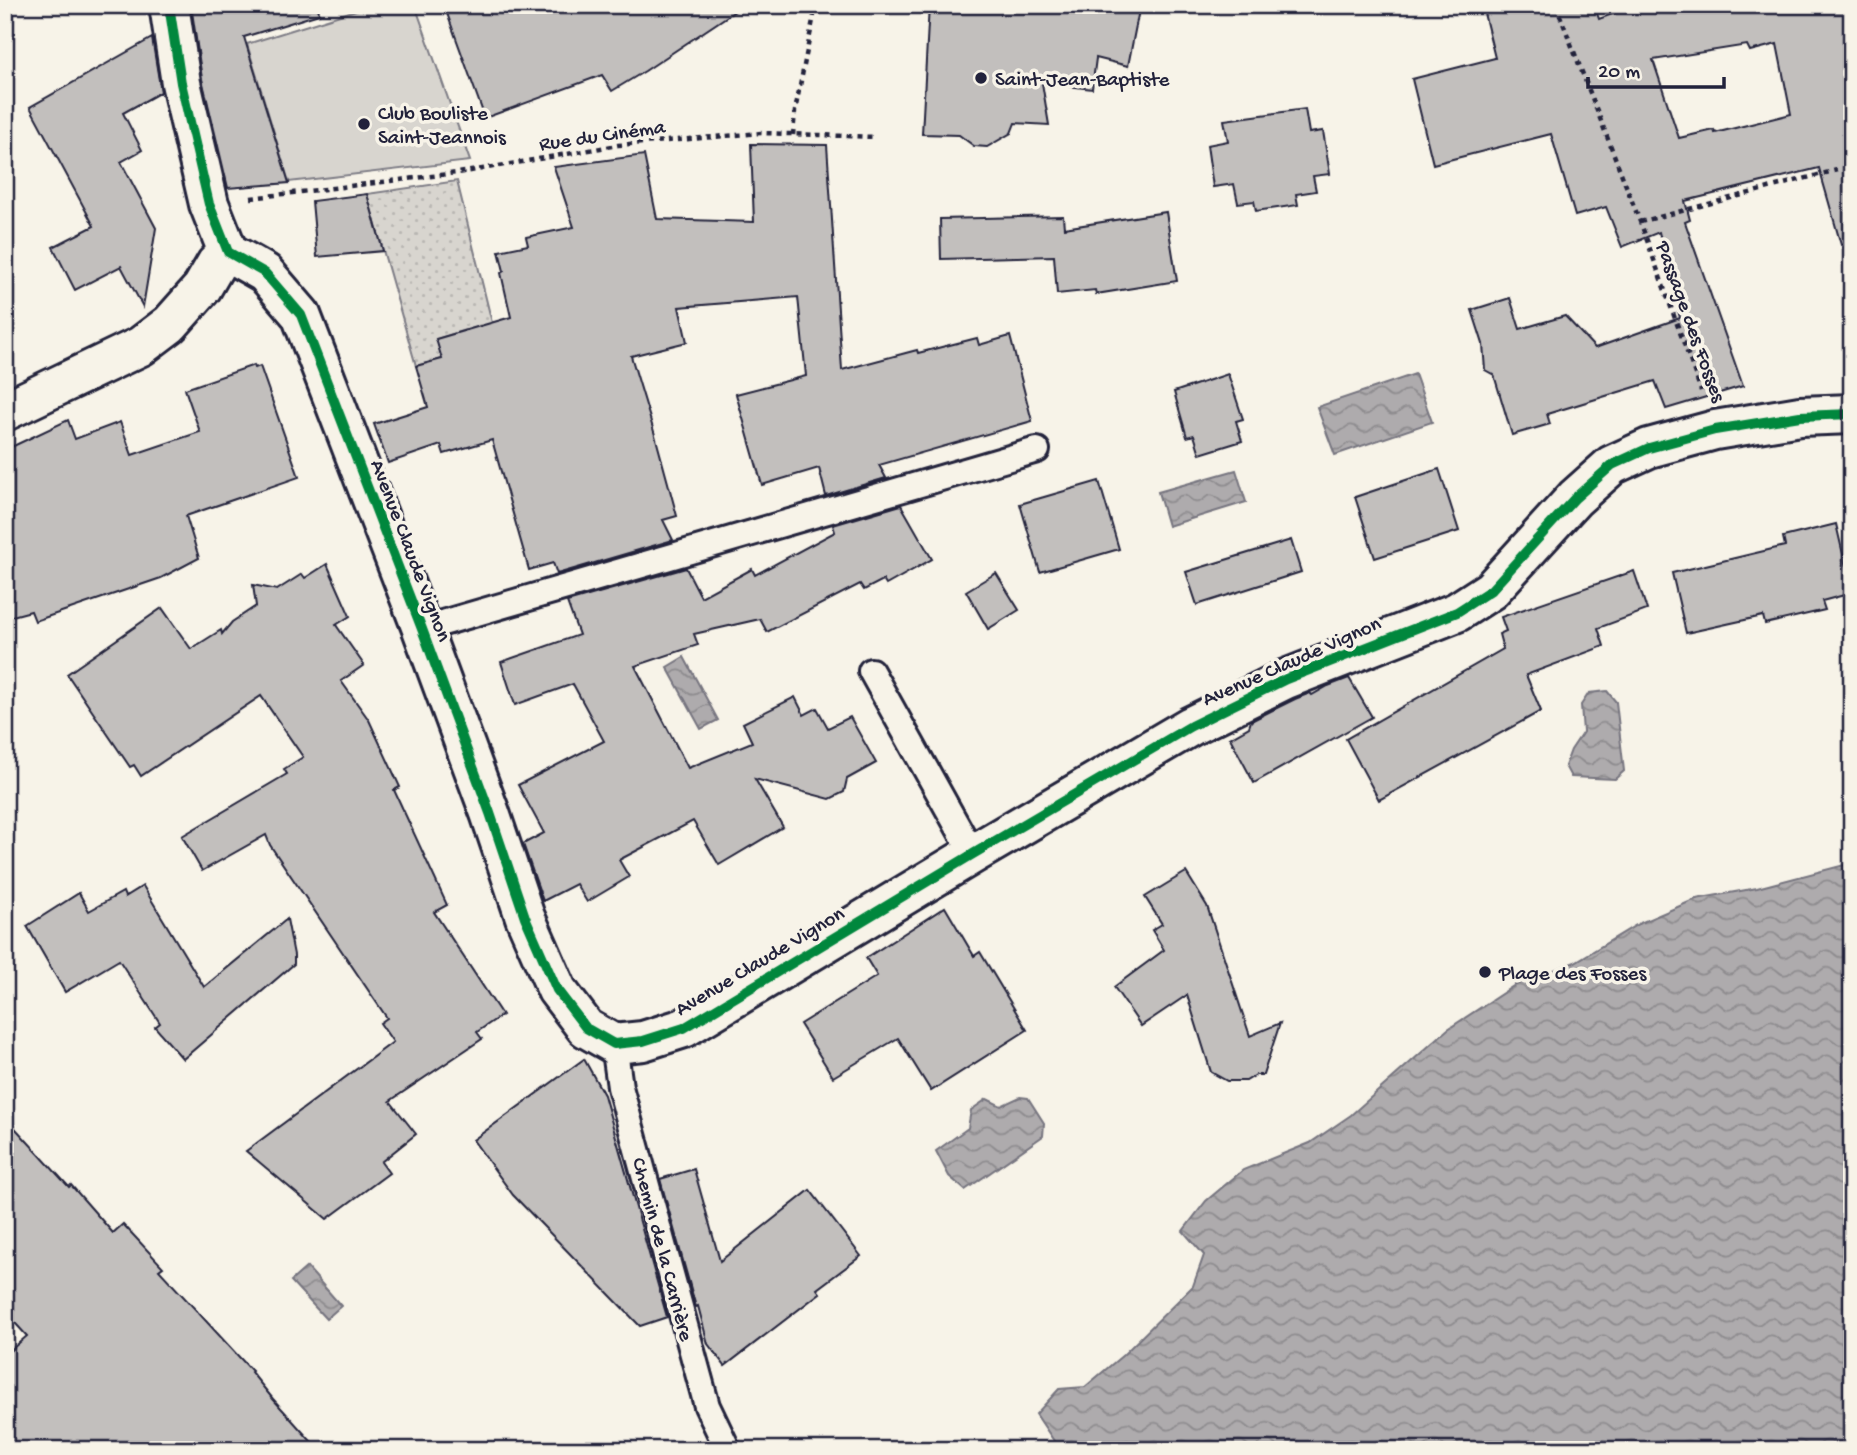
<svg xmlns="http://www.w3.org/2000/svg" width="1857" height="1455" viewBox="0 0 1857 1455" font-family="'Gochi Hand',sans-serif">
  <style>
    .green { fill: url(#green-dots); stroke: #7d7c85; stroke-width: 2 }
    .pitch { fill: #d8d5cf; stroke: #7d7c85; stroke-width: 2 }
    .water { fill: url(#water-waves); stroke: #76747f; stroke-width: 2 }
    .building { fill: #c2bfbd; stroke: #22223b; stroke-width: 2; fill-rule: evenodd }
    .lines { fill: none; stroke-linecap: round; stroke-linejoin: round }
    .lane-casing { stroke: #22223b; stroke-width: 30 }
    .street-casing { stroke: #22223b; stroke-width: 44 }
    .path { stroke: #22223b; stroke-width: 4.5; stroke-dasharray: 5 5; stroke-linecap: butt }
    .lane { stroke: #f7f3e8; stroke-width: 24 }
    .street { stroke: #f7f3e8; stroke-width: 38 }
    .cycleway-casing { stroke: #f7f3e8; stroke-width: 15 }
    .cycleway { stroke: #00873e; stroke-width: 10 }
    .poi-dot { fill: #22223b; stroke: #f7f3e8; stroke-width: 2.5 }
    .labels { text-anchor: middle; stroke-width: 7; stroke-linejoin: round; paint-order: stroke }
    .poi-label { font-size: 21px; fill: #22223b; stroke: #f7f3e8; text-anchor: start }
    .street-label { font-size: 21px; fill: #22223b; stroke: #f7f3e8 }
  </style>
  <defs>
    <pattern id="green-dots" width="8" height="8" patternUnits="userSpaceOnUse" patternTransform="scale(1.75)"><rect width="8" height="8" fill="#d8d5cf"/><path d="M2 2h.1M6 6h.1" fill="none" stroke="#b9b7b3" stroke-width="1.8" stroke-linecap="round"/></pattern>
    <pattern id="water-waves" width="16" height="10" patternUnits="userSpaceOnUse" patternTransform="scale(1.75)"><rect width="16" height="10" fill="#aeabad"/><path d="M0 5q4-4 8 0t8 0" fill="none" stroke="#8d8b8e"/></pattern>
  </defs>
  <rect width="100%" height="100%" fill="#f7f3e8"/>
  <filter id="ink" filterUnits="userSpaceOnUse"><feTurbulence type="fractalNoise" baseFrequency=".0143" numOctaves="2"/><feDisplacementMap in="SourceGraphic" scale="14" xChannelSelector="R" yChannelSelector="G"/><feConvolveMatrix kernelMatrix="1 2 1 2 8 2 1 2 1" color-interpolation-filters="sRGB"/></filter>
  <g filter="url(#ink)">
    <polygon class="green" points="457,181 497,343 465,330 437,339 442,359 416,366 367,194"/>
    <polygon class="pitch" points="372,5 415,5 470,161 289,182 247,44"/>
    <g class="water">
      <polygon points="1415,374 1432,422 1335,455 1317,407"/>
      <polygon points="1236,470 1246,502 1168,526 1158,492"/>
      <polygon points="684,657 718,720 701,729 667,667"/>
      <polygon points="1607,691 1616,702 1624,771 1615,779 1571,777 1565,766 1571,750 1583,732 1581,705 1589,693"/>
      <polygon points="1852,863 1852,1450 1060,1450 1036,1414 1059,1389 1085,1387 1123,1355 1193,1286 1204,1255 1183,1231 1206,1201 1243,1170 1310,1143 1351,1115 1448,1029 1515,985 1575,962 1638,924 1696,899 1757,888"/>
      <polygon points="1020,1097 1028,1098 1044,1123 1043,1136 965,1190 949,1176 936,1151 968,1128 971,1110 987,1099 1001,1106"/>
      <polygon points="307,1267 341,1306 326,1319 291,1281"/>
    </g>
    <g class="building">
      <polygon points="191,5 318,5 319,14 244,37 289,183 228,188 202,79"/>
      <polygon points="444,5 744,5 645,71 612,91 602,75 485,118"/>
      <polygon points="929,5 999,5 1070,9 1071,5 1140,5 1128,66 1096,58 1092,89 1042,83 1049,125 1015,123 1011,133 987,147 974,146 959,135 922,134"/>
      <path d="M1482,5h112l5,14 38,-14h215v239l-11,1 -22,-77 -134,33 5,19 -5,2 58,164 -77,23 -11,-28 -108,33 3,10 -38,11 -18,-60 -9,-5 -2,-26 -11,-34 38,-12 10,31 45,-13 30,32 85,-30 -21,-86 -37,15 -16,-40 -31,9 -24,-82 -118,30 -21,-85 83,-21zM1777,44l14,70 -76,19 -1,-3 -35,8 -26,-78 94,-15 3,6z"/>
      <polygon points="152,38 161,92 123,113 142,150 121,162 156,228 143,307 121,266 75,290 53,247 94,226 30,107"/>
      <polygon points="1305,109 1309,133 1323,131 1330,174 1313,176 1316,191 1296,194 1298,205 1256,211 1254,201 1238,203 1234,184 1213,187 1207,145 1228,141 1224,120"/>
      <polygon points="751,144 827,145 842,370 917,350 918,353 977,338 979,345 1010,336 1032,421 879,465 886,478 826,496 819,468 762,485 736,394 806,376 798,297 679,307 687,342 631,356 655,435 677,516 663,520 673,540 557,574 553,563 529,570 492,440 444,454 441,445 388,463 374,424 428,407 416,366 442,359 436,339 511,317 501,273 504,271 499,251 528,245 526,237 574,227 554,167 644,155 657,219 754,222"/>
      <polygon points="367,194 383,251 317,257 312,201"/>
      <polygon points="1166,212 1177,281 1096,294 1095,290 1057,294 1054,256 941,259 940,219 1063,216 1064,228"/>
      <polygon points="254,365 255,368 260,366 299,477 186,516 199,558 161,578 35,621 31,611 5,618 5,450 68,420 75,439 120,422 132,455 200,432 185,389"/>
      <polygon points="1228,374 1243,419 1236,421 1242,441 1200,454 1194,435 1187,437 1174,392"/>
      <polygon points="1439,469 1459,531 1375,558 1355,497"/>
      <polygon points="1099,481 1119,549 1040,572 1020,504"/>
      <polygon points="901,505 932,559 886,585 883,580 864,590 860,584 767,632 760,619 694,634 698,645 635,666 688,768 752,742 743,723 795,697 804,715 817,708 828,728 850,717 876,763 847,779 844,792 830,799 755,779 783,827 719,865 693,821 619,860 629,877 587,902 576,884 543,901 523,844 544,833 518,785 604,741 573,684 515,705 501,662 579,635 567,602 686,568 701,597 752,569 755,575 835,532 833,525"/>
      <polygon points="1836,524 1852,593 1822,601 1825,610 1765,624 1763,616 1686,633 1672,573 1785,546 1783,537"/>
      <polygon points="1291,540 1301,572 1197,605 1186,572"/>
      <polygon points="327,564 350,616 336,625 364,665 341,681 369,720 400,787 394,790 447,905 434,912 502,1015 477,1032 482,1039 390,1101 416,1134 381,1162 389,1173 327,1219 246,1151 393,1042 380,1023 387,1018 270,845 266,835 202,871 182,836 287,774 284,769 303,757 261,696 141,776 134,765 130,767 67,674 162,608 191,649 221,630 222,634 232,622 256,606 253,585 277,590 302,574 305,578"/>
      <polygon points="1634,571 1647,610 1598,628 1604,646 1526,675 1541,711 1379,800 1346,739 1503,649 1499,634 1506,631 1501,617"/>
      <polygon points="996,573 1019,610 988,629 966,591"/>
      <polygon points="1349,678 1372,717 1254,783 1230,738 1249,727 1251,721 1295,699 1310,693 1312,695 1328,686"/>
      <polygon points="1186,872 1207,906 1250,1036 1280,1023 1263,1075 1256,1075 1246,1081 1227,1081 1211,1072 1187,995 1141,1026 1114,987 1164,950 1152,930 1162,924 1145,897"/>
      <polygon points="143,886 204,987 287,919 294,955 294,964 183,1059 155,1027 160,1023 119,960 65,992 27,926 79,893 89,911 123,892 125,897"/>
      <polygon points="945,907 974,956 980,952 1027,1030 931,1091 898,1038 833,1077 800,1024 877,976 866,958"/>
      <polygon points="584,1059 604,1095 667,1317 640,1326 513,1195 473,1140"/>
      <polygon points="5,1117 69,1187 71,1185 113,1233 123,1224 163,1267 159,1270 252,1371 251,1372 273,1399 319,1450 5,1450 5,1355 27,1336 5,1312"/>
      <polygon points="694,1169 720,1261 810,1190 861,1256 817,1289 820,1293 725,1366 708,1344 698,1306 696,1307 660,1179"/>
    </g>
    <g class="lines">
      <defs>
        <g id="lane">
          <polyline points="422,629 1037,450"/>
          <polyline points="871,671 973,854"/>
          <polyline points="614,1044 620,1087 707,1406 728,1450"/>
        </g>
        <g id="street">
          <polyline points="169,5 181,83 209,204 228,252 265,273 301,315 422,629 490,813 525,917 557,990 586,1028 614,1044 643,1041 684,1028 973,854 1191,726 1286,679 1457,612 1491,590 1575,498 1612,465 1649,448 1715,430 1800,416 1852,414"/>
          <polyline points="5,411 141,346 170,324 202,288 216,264 228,252"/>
        </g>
      </defs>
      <use href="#lane" class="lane-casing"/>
      <use href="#street" class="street-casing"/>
      <g class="path">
        <polyline points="1556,5 1644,232 1701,391"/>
        <polyline points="793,135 795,111 816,5"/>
        <polyline points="251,198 465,172 618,145 761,133 876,137"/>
        <polyline points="1640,222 1837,170"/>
      </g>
      <use href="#lane" class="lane"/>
      <use href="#street" class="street"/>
      <defs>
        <polyline id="cycleway" points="169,5 181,83 209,204 228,252 265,273 301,315 422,629 490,813 525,917 557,990 586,1028 614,1044 643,1041 684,1028 973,854 1191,726 1286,679 1457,612 1491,590 1575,498 1612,465 1649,448 1715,430 1800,416 1852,414"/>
      </defs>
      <use href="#cycleway" class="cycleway-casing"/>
      <use href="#cycleway" class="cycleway"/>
    </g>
  </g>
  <g class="poi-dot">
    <circle cx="981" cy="78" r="7"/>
    <circle cx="364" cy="124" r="7"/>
    <circle cx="1485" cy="972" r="7"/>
  </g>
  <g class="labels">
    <g class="poi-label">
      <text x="995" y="85">Saint-Jean-Baptiste</text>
      <text x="378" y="119">Club Bouliste<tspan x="378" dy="24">Saint-Jeannois</tspan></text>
      <text x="1499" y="979">Plage des Fosses</text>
    </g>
    <g class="street-label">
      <text transform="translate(602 134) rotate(-8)" y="7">Rue du Cinéma</text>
      <text transform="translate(1692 321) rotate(70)" y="7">Passage des Fosses</text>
      <text transform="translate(412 550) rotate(69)" y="7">Avenue Claude Vignon</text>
      <text transform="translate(1291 660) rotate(-24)" y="7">Avenue Claude Vignon</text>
      <text transform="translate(759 960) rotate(-31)" y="7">Avenue Claude Vignon</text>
      <text transform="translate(664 1249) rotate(75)" y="7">Chemin de la Carrière</text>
    </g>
  </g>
  <rect width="1857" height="1455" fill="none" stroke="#f7f3e8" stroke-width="28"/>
  <rect x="14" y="14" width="1829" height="1427" fill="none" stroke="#22223b" stroke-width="2.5" filter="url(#ink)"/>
  <path d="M1588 77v10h136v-10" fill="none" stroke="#22223b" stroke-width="3.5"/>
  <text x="1598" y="77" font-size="21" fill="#22223b" stroke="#f7f3e8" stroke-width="5" paint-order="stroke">20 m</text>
</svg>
